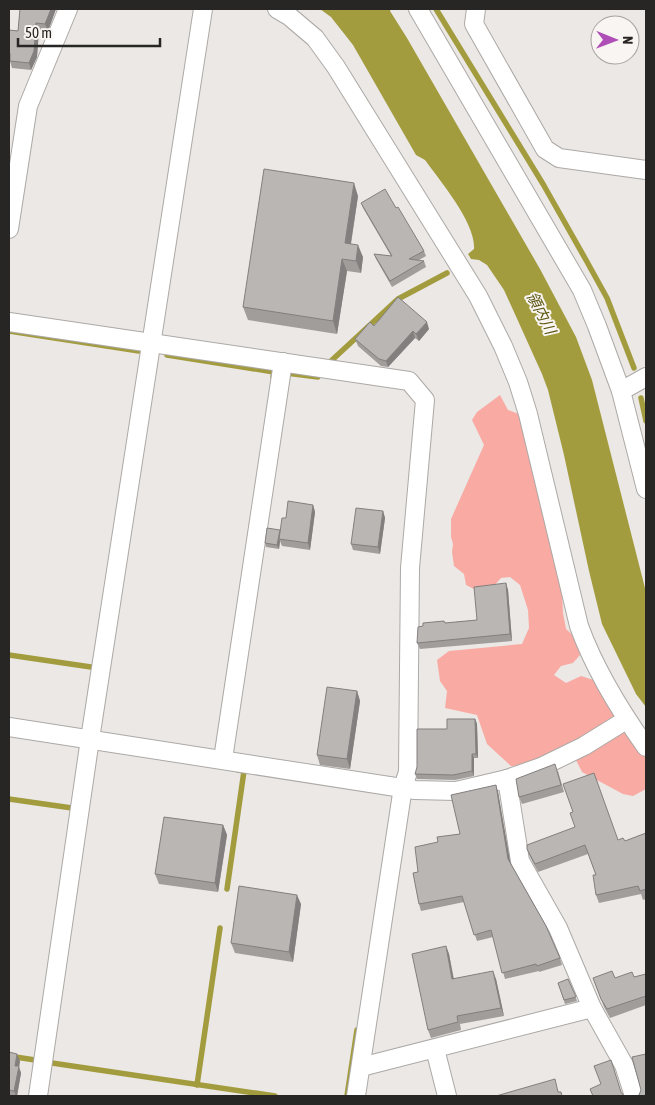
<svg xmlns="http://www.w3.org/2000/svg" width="655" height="1105" viewBox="0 0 655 1105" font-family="'Asap Condensed','Noto Sans JP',sans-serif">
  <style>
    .green { fill: #f9aaa3 }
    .water { fill: #a39c3f }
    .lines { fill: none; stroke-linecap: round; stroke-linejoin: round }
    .stream { stroke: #a39c3f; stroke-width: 5.5 }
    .street-casing { stroke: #aca9a6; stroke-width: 20 }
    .street { stroke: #fff; stroke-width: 18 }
    .wall { fill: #a09d9b }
    .shaded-wall { fill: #827f7e }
    .building { fill: #bab6b4; stroke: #827f7e }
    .labels { text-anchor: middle; stroke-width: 4; stroke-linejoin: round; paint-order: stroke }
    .water-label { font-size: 15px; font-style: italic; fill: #5a550e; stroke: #f9f5f2 }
  </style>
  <rect width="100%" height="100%" fill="#ebe8e5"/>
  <g class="green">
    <polygon points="500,395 508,410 519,414 524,426 562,594 563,613 566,629 575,637 580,655 573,663 561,666 554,675 566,683 581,676 600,682 615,718 595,732 532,765 511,766 487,744 477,715 445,708 447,691 440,681 437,660 449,651 522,644 529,628 528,610 520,585 510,577 501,578 492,588 476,590 466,585 464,574 454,566 452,552 453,544 451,537 451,519 484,445 472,420 477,412"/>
    <polygon points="625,726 646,754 646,789 633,796 623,794 582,772 574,756"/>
  </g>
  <path class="water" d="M320,9h71l-1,2 17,27 133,231 36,68 16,43 54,212v115l-10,-13 -34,-70 -13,-53 -25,-116 -16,-65 -6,-16 -38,-84 -17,-25 -8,-5 -8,-1 -3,-5 6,-5c2,-26 -34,-68 -49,-89l-9,-5 -63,-110 -22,-28z"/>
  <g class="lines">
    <g class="stream">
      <polyline points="436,9 543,184 586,260 607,298 634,368"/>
      <polyline points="9,331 139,351"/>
      <polyline points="167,355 274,372 273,377"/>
      <polyline points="331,361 398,299 447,273"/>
      <polyline points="286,373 318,377"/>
      <polyline points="641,398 646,421"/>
      <polyline points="9,655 91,667"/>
      <polyline points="9,799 72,808"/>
      <polyline points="227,889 244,771 238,770"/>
      <polyline points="9,1056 35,1060"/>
      <polyline points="52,1063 275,1096"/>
      <polyline points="197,1085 220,928"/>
      <polyline points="347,1096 357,1030"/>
    </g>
    <defs>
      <g id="street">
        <path d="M277,9l12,7 26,22 21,29 142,229 25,50 15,36 10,32 51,212c16,44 40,83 67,121"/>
        <polyline points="418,9 582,290 597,326 621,391 646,489"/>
        <polyline points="476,9 474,24 545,149 559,158 646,170"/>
        <polyline points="9,229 28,106 68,9"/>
        <polyline points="9,322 409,381 425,400 410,568 408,772 403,787 356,1096"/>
        <polyline points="621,391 646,377"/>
        <polyline points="9,727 415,790 456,791 507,779 520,861 558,928 592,1008 624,1065 634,1096"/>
        <polyline points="223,759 283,362"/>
        <polyline points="507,779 541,767 584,746 626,720"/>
        <polyline points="435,1049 447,1096"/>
        <polyline points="361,1067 592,1008"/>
        <polyline points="38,1096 90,739 203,9"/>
      </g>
    </defs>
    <use href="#street" class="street-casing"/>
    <use href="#street" class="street"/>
  </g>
  <g class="wall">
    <polygon points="20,9 56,9 48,31 39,30 37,57 31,70 12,68 10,61 10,59 9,59 9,30 18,31"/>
    <polygon points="358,196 351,244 363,257 361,273 347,271 337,334 248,320 243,307"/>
    <polygon points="361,203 396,208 424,251 426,256 419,260 424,261 426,267 392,287 376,259 374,254 391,256 363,208"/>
    <polygon points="374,326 429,329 419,341 415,338 388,367 381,366 358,346 355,339"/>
    <polygon points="313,505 315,512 310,550 282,546 280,541 279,549 266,547 265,543 280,531 286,518"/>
    <polygon points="383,511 385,518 380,554 353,550 351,544"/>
    <polygon points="506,583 508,590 512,641 420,649 417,643 423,626 444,621 445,623 477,620"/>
    <polygon points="357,691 360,701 350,769 320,765 317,755"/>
    <polygon points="475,719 477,724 478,758 474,758 474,776 455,780 417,779 415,774 447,729"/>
    <polygon points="558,771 564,792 522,804 519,797"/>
    <polygon points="496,785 498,792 510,863 560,958 562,965 539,972 539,971 505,979 493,937 477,941 464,902 421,911 419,904 418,872 438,842 460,834"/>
    <polygon points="223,825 227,835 218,892 159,884 155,874"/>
    <polygon points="646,833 646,899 643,900 641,894 599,903 596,895 596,875 588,854 538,872 530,857 527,849 618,840 625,841"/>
    <polygon points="301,904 293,962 235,953 231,943"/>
    <polygon points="446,946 449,954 454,979 496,979 504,1016 460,1024 461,1030 431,1038 428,1030"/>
    <polygon points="646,974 646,1005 610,1018 604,1007 593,978 615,978 634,977"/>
    <polygon points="568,979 577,1001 565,1004 558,983"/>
    <polygon points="9,1052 20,1061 19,1067 21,1073 17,1096 9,1096"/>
  </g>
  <g class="shaded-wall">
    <polygon points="51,9 56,9 48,31 45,24"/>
    <polygon points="36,23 39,30 37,57 31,70 29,63"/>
    <polygon points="354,183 358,196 349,255 345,243"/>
    <polygon points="358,245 363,257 361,273 356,261"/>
    <polygon points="342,259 347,271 337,334 333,321"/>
    <polygon points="427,322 429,329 419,341 416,334"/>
    <polygon points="413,331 415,338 388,367 386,361"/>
    <polygon points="313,505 315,512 310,550 308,543"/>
    <polygon points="383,511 385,518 380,554 378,547"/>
    <polygon points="280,530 281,533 279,539 280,541 279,549 277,545"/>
    <polygon points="506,583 508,590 512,641 510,634"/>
    <polygon points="357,691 360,701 350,769 347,759"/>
    <polygon points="475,719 477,724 478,758 476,754"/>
    <polygon points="472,754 474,758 474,776 472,771"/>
    <polygon points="496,785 498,792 511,866 508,859"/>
    <polygon points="223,825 227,835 218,892 215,883"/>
    <polygon points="297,895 301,904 293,962 289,952"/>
    <polygon points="446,946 449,954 455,988 452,979"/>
    <polygon points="493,971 496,979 504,1016 501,1008"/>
    <polygon points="17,1054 20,1061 19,1067 21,1073 17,1096 16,1096 14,1091 15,1066"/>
  </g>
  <g class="building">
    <polygon points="20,9 51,9 45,24 36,23 34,51 29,63 10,61 10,53 9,53 9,30 18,31"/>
    <polygon points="264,169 354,183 345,243 358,245 356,261 342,259 333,321 243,307"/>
    <polygon points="385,189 396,208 398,207 424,251 409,259 424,261 390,281 374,254 392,256 361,203"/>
    <polygon points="398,297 427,322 416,334 413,331 386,361 379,359 355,339 370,322 374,326"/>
    <polygon points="288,501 313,505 308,543 279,539 282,518 286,518"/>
    <polygon points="356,508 383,511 378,547 351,544"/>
    <polygon points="267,528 280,530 277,545 265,543"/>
    <polygon points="506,583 510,634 417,643 418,627 423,626 423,623 444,621 445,623 477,620 474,587"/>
    <polygon points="327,687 357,691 347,759 317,755"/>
    <polygon points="447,719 475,719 476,754 472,754 472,771 453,775 415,774 417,767 417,729 447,729"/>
    <polygon points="555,764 561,785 519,797 516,779"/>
    <polygon points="594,773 618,840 623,838 625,841 646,833 646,889 640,891 638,886 596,895 593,875 596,875 585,845 535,864 527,849 527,845 575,827 570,813 573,812 563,784"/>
    <polygon points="496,785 508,859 546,926 560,958 537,966 536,964 502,973 491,930 474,935 462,896 419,904 413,873 418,872 415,847 438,842 437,837 460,834 451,795"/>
    <polygon points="164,817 223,825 215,883 155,874"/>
    <polygon points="239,886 297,895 289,952 231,943"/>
    <polygon points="446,946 452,979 493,971 501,1008 457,1016 458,1022 428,1030 412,954"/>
    <polygon points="612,971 615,978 632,972 634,977 646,974 646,996 607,1009 601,999 593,978"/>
    <polygon points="568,979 576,997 564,1000 558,983"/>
    <polygon points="9,1052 17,1054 15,1066 19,1066 14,1091 9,1090"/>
    <polygon points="646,1054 646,1096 637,1096 639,1095 641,1090 632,1057"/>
    <polygon points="611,1060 621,1092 624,1096 626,1096 593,1096 590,1089 601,1084 594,1066"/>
    <polygon points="555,1079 558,1092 561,1092 562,1096 496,1096"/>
  </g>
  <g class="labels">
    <g class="water-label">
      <text transform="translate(541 313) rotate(63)" y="5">領内川</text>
    </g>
  </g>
  <rect width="655" height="1105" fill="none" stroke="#272624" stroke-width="20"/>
  <g transform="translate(615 40) rotate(91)"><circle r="24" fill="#f9f5f2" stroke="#a5a2a0"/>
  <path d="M0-4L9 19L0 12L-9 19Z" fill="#ae4eb6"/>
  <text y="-8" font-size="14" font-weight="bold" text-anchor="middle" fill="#272624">N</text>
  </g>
  <path d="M18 38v8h142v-8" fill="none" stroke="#272624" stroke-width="2.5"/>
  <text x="25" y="38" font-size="15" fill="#272624" stroke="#f9f5f2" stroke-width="4" paint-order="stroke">50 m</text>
</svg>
